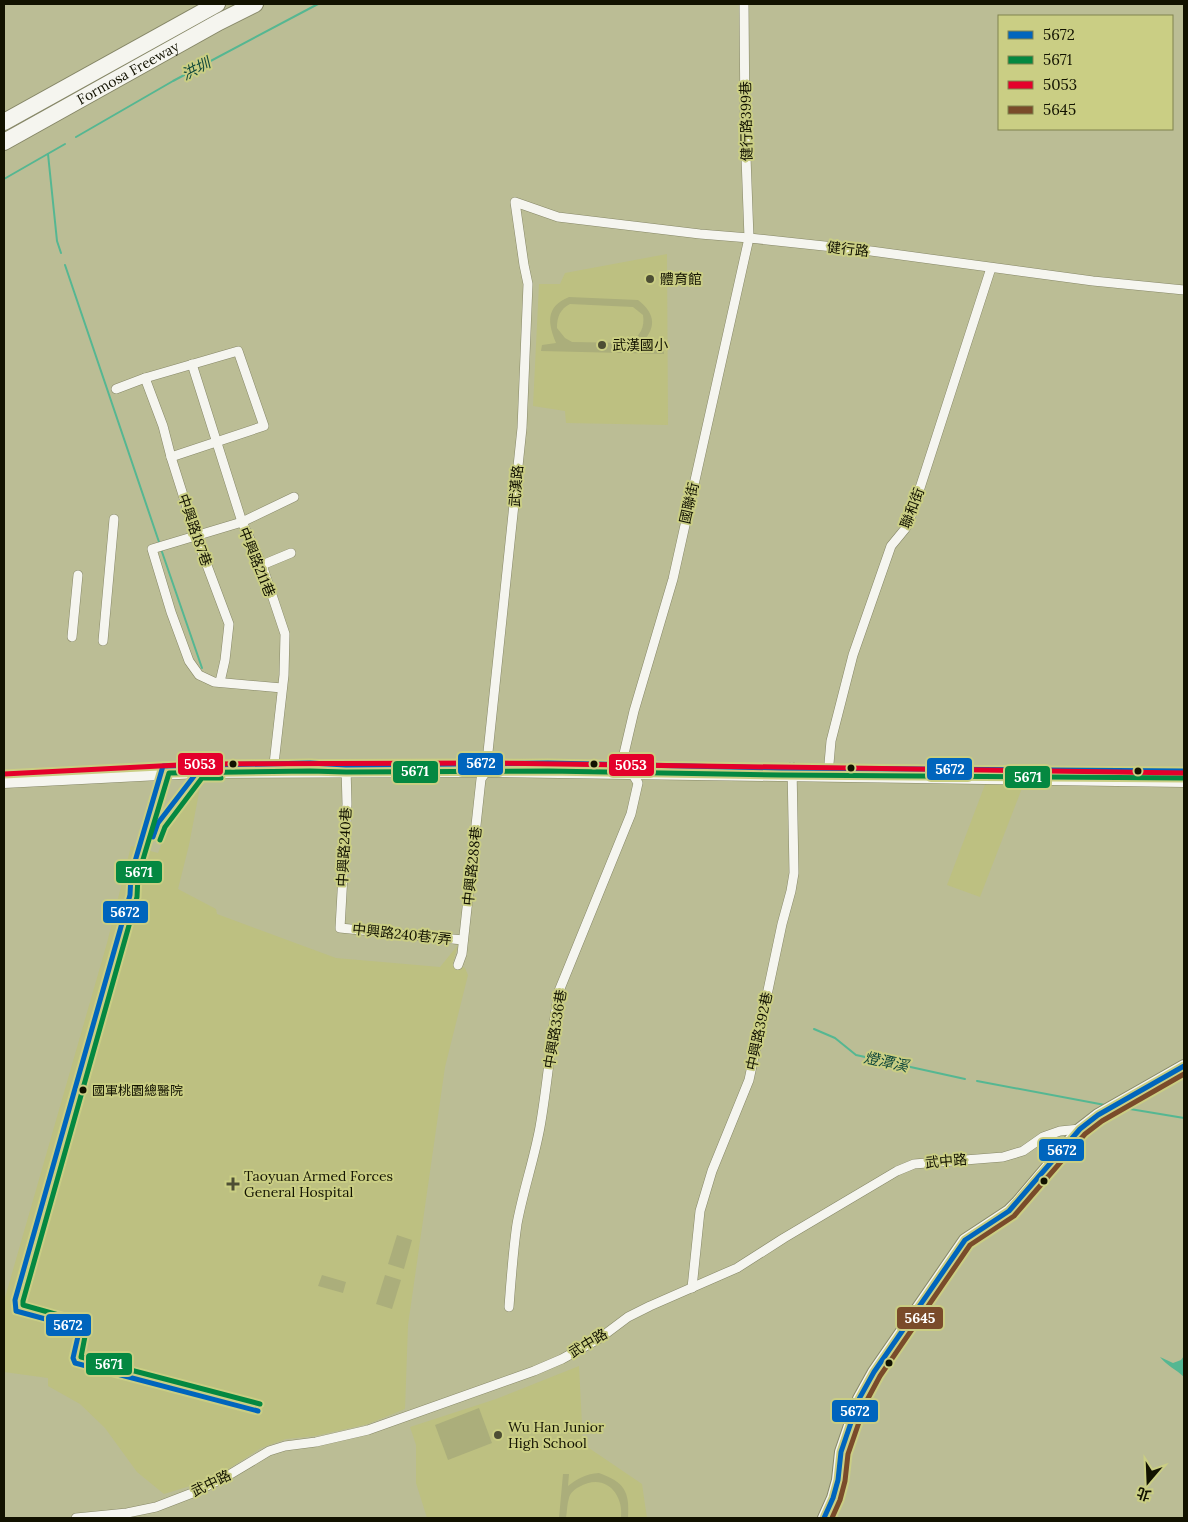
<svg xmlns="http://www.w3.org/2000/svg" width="1188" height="1522" viewBox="0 0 1188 1522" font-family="Lora,'Noto Sans TC',serif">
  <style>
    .built { fill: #bdc081 }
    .green { fill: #abae7b; fill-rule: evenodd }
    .water { fill: #55b792 }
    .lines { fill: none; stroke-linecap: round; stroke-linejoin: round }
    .stream { stroke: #55b792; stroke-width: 2 }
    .street-casing { stroke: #868767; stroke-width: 10 }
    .secondary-casing { stroke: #868767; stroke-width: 14 }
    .primary-casing { stroke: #868767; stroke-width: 15 }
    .highway-casing { stroke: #868767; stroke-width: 18 }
    .street { stroke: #f5f5ef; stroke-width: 9 }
    .secondary { stroke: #f5f5ef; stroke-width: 12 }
    .primary { stroke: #f5f5ef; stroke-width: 14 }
    .highway { stroke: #f5f5ef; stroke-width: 16 }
    .bus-1-casing { stroke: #cace84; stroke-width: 9 }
    .bus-2-casing { stroke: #cace84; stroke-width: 9 }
    .bus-3-casing { stroke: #cace84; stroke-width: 9 }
    .bus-4-casing { stroke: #cace84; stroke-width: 9 }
    .bus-1 { stroke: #0065bd; stroke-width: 5 }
    .bus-2 { stroke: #048841; stroke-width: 5 }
    .bus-3 { stroke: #e4002b; stroke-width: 5 }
    .bus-4 { stroke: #7a4b2a; stroke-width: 5 }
    .poi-dot { fill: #4d4e34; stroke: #cace84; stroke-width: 2 }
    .bus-dot { fill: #121200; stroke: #cace84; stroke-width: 2 }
    .labels { text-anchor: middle; stroke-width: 4; stroke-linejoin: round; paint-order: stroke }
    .bus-label { font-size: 13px; fill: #121200; stroke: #cace84; text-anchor: start }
    .street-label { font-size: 14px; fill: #121200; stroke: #cace84 }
    .poi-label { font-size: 14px; fill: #121200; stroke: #cace84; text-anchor: start }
    .water-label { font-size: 15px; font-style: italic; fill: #12493b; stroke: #cace84 }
    .line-badge { stroke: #cace84; stroke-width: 2 }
    .badge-label { font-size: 14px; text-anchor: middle; font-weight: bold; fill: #fff }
  </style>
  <rect width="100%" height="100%" fill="#bbbd95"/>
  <g class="built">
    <polygon points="667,254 668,425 566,423 565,411 533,406 539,284 560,284 565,273"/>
    <polygon points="202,777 189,845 178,889 216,909 217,914 336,958 440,967 458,945 453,963 465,968 468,975 445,1067 408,1325 405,1409 368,1424 315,1436 286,1439 261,1448 227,1470 190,1486 164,1494 137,1472 105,1428 80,1404 48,1386 48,1378 4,1372 4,1301 107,943 131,846 158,853 174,812"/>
    <polygon points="986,782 1024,783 980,897 947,885"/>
    <polygon points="579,1366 583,1444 642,1484 647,1518 427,1518 416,1483 416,1445 410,1427 496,1399"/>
  </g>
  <g class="green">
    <path d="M569,297l69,3c19,15 18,29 2,45l24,1v8l-123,-3 1,-6 14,-2c-8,-20 -11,-36 13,-46zM570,304l63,3 10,8c2,13 -3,20 -13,28l-58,-1 -7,-4 -8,-10c0,-11 3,-19 13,-24z"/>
    <polygon points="397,1235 412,1240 404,1269 388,1264"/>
    <polygon points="322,1275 346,1282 343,1293 318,1286"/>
    <polygon points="385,1275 401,1280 392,1309 376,1304"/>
    <polygon points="479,1408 492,1443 448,1460 435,1425"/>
    <path d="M599,1473c25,9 31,18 29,45h-7c3,-25 -17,-46 -42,-31 -4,2 -9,6 -10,11 -2,6 -2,14 -3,20h-7l4,-44h6l-1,12c10,-8 18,-12 31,-13z"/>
  </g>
  <path class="water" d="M1184,1356v21c-7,-7 -18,-12 -24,-20l13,6 8,-3z"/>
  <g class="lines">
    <g class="stream">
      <polyline points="76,137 173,81 318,4"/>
      <polyline points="48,154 57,241 61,253"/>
      <polyline points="4,179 65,144"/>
      <polyline points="65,265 159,542"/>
      <polyline points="161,549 202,668"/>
      <polyline points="814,1029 835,1038 856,1055 965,1079"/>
      <polyline points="977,1081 1105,1105"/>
      <polyline points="1124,1108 1184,1118"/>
    </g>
    <defs>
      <g id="street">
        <polyline points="192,364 242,522 262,565 285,634 284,675 274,764"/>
        <polyline points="145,378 163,426 171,457 196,536 229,624 225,660 220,682"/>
        <polyline points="116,389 145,378 238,351 264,426 171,457"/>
        <polyline points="262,565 291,553"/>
        <polyline points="72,637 78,575"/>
        <polyline points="103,641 114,519"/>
        <polyline points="282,688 214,682 199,675 189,661 171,612 152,549 242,522 294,497"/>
        <polyline points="346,767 347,804 340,928 463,940"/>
        <polyline points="828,775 831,741 853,655 891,546 905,529 909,522 991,268"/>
        <polyline points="458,965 462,954 481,779 491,764 488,752 522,428 528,284 524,265 515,202 558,217 700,234 749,238 871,251 1093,281 1184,290"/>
        <polyline points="692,1288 700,1211 712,1171 749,1080 782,924 791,891 794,873 792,767"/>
        <path d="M509,1307c2,-27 4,-56 8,-83 6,-33 17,-64 23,-97 8,-45 11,-91 19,-136l72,-177 7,-31 -15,-25 11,-47 39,-132 76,-341 -4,-108 -1,-126"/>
        <polyline points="76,1518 127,1513 156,1507 195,1492 229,1475 269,1451 285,1446 316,1442 368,1430 534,1371 562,1359 600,1338 628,1317 650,1306 737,1268 784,1238 897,1171 914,1164 1003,1157 1023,1151 1043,1137 1060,1131 1080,1129"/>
      </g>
      <polyline id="secondary" points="824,1518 833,1498 838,1480 841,1452 859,1399 874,1372 965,1240 1009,1211 1018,1202 1080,1129 1098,1115 1184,1066"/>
      <polyline id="primary" points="4,781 198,771 497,770 1184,780"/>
      <g id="highway">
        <polyline points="4,122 217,4"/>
        <path id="s1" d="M4,142l215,-120 36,-18"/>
      </g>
    </defs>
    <use href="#street" class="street-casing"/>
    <use href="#secondary" class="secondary-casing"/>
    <use href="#primary" class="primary-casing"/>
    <use href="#highway" class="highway-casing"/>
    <use href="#street" class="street"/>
    <use href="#secondary" class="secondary"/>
    <use href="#primary" class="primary"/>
    <use href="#highway" class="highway"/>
    <defs>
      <g id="bus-1">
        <polyline points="153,837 158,823 198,771 221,771"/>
        <polyline points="258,1411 75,1363 73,1358 79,1332 75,1327 16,1311 15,1300 130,895 131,875 163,766 310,763 346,765 548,763 781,768 1184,771"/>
        <polyline points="824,1518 833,1498 838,1480 841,1452 859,1399 874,1372 965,1240 1009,1211 1080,1129 1098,1115 1184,1066"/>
      </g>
      <g id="bus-2">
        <polyline points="160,840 165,827 202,778 221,778"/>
        <polyline points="260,1404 81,1357 86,1331 80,1321 23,1305 23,1301 137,897 138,876 169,773 310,771 346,772 548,771 781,775 1184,778"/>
      </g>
      <polyline id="bus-3" points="4,774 198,764 497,763 1184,773"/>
      <polyline id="bus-4" points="832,1518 840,1500 845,1481 848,1454 866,1402 880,1376 970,1245 1014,1216 1085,1134 1102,1121 1184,1074"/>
    </defs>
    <use href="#bus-1" class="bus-1-casing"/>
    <use href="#bus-2" class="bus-2-casing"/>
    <use href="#bus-3" class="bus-3-casing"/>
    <use href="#bus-4" class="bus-4-casing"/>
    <use href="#bus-1" class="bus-1"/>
    <use href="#bus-2" class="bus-2"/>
    <use href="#bus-3" class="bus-3"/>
    <use href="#bus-4" class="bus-4"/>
  </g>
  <g class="poi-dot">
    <circle cx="650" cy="279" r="5"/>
    <circle cx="602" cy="345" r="5"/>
    <path d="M230.5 1176.5h5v5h5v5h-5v5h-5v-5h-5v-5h5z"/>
    <circle cx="498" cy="1435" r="5"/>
  </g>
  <g class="bus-dot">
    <circle cx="233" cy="764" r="4.5"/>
    <circle cx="594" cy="764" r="4.5"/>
    <circle cx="851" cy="768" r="4.5"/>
    <circle cx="1138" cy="771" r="4.5"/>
    <circle cx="83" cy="1090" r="4.5"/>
    <circle cx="1044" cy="1181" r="4.5"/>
    <circle cx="889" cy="1363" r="4.5"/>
  </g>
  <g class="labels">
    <g class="bus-label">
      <text x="92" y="1095">國軍桃園總醫院</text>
    </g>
    <g class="street-label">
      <text dy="5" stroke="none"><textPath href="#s1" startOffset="142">Formosa Freeway</textPath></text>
      <text transform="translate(746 121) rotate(-91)" y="5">健行路399巷</text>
      <text transform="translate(848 249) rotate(6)" y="5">健行路</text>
      <text transform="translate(516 486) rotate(-85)" y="5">武漢路</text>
      <text transform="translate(689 503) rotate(-77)" y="5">國聯街</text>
      <text transform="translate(912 508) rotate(-69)" y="5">聯和街</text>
      <text transform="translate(195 530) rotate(71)" y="5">中興路187巷</text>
      <text transform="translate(257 562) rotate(68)" y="5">中興路211巷</text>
      <text transform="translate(344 847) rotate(-87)" y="5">中興路240巷</text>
      <text transform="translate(472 866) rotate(-84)" y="5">中興路288巷</text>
      <text transform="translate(402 934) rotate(6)" y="5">中興路240巷7弄</text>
      <text transform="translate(555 1029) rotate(-81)" y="5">中興路336巷</text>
      <text transform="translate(759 1031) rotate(-78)" y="5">中興路392巷</text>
      <text transform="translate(946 1161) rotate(-5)" y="5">武中路</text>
      <text transform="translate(588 1343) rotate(-31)" y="5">武中路</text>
      <text transform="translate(211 1483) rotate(-26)" y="5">武中路</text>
    </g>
    <g class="poi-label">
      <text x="660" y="284">體育館</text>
      <text x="612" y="350">武漢國小</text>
      <text x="244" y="1181">Taoyuan Armed Forces<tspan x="244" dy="16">General Hospital</tspan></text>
      <text x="508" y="1432">Wu Han Junior<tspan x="508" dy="16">High School</tspan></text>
    </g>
    <g class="water-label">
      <text transform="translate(196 69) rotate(-28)" y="5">洪圳</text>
      <text transform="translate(886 1062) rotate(12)" y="5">燈潭溪</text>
    </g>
  </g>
  <g class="line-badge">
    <rect x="457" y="752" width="47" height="24" rx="5" fill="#0065bd"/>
    <rect x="177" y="752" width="47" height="24" rx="5" fill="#e4002b"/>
    <rect x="608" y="753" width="47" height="24" rx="5" fill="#e4002b"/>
    <rect x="926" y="757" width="47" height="24" rx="5" fill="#0065bd"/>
    <rect x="392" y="760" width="47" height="24" rx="5" fill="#048841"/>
    <rect x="1004" y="765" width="47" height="24" rx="5" fill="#048841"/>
    <rect x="115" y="860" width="48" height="24" rx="5" fill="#048841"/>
    <rect x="102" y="900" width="47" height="24" rx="5" fill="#0065bd"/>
    <rect x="1038" y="1138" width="47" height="24" rx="5" fill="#0065bd"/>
    <rect x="896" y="1306" width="48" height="24" rx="5" fill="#7a4b2a"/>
    <rect x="45" y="1313" width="47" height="24" rx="5" fill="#0065bd"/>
    <rect x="85" y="1352" width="48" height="24" rx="5" fill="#048841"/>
    <rect x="831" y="1399" width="48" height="24" rx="5" fill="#0065bd"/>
  </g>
  <g class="badge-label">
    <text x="481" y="768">5672</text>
    <text x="200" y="769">5053</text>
    <text x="631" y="770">5053</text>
    <text x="950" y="774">5672</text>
    <text x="415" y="776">5671</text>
    <text x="1028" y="782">5671</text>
    <text x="139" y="877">5671</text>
    <text x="125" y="917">5672</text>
    <text x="1062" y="1155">5672</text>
    <text x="920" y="1323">5645</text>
    <text x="68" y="1330">5672</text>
    <text x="109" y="1369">5671</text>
    <text x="855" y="1416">5672</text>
  </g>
  <rect width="1188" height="1522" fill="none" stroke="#121200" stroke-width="10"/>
  <rect x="998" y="15" width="175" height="115" fill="#cace84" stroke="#80834f"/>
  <rect x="1008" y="31" width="25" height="8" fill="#0065bd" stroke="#80834f"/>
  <text x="1043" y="40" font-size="15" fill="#121200">5672</text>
  <rect x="1008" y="56" width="25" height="8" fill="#048841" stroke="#80834f"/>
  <text x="1043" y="65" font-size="15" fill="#121200">5671</text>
  <rect x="1008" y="81" width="25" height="8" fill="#e4002b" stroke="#80834f"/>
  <text x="1043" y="90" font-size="15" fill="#121200">5053</text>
  <rect x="1008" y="106" width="25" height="8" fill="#7a4b2a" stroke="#80834f"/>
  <text x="1043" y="115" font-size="15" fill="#121200">5645</text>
  <g transform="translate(1148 1482) rotate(199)" stroke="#cace84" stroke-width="4" paint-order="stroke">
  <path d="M0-4L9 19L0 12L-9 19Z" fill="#121200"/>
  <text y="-8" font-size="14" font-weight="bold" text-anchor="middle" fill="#121200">北</text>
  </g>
</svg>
